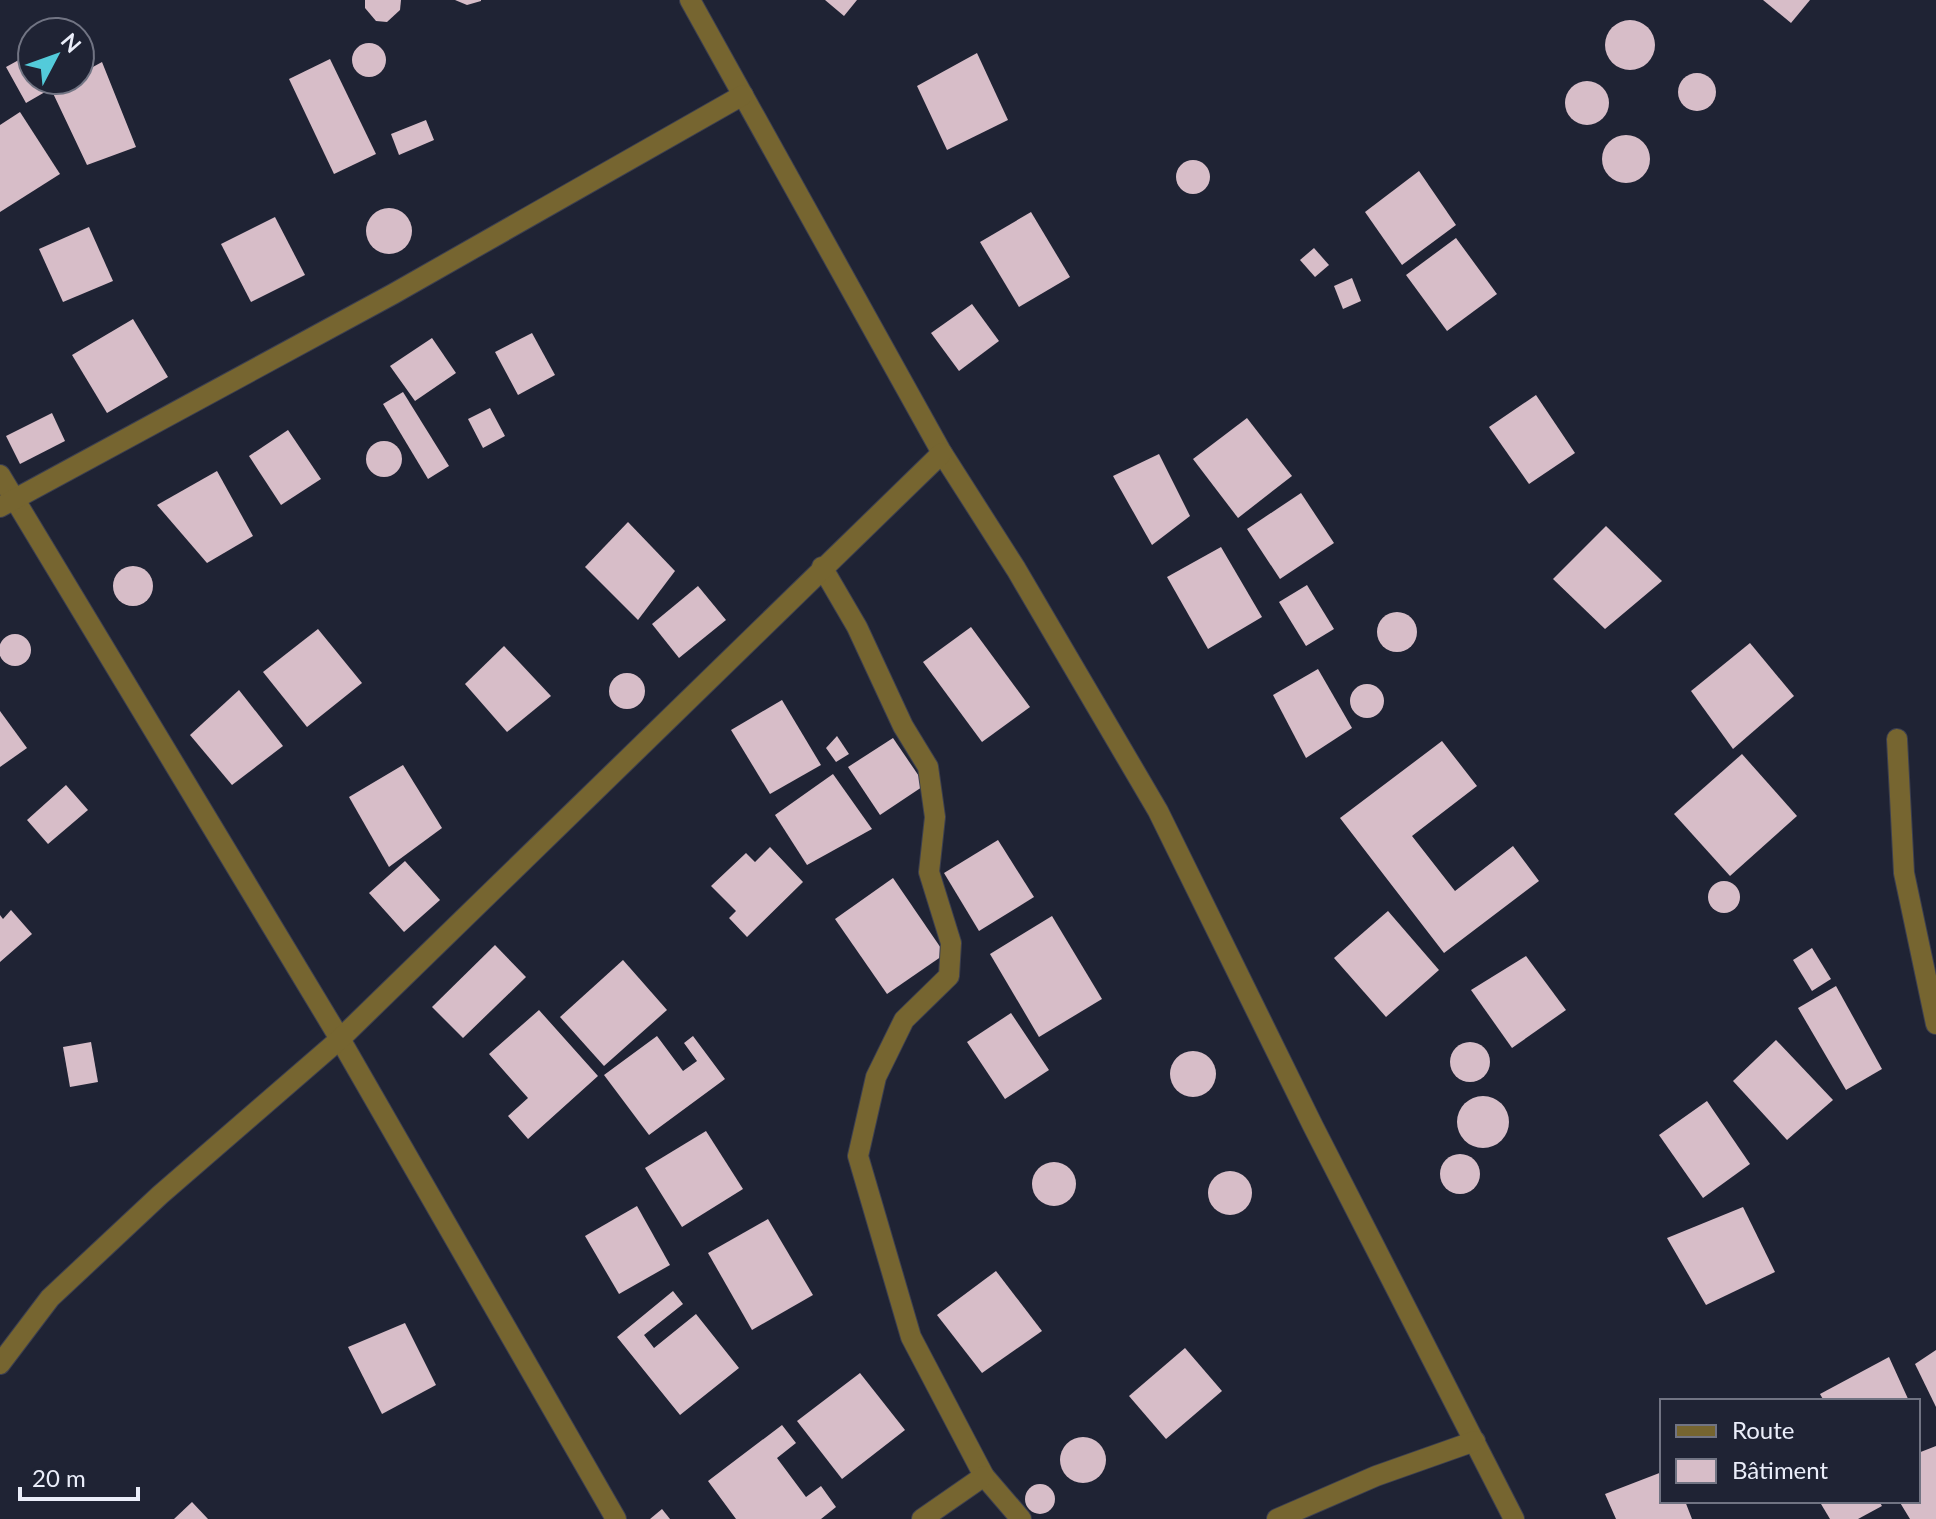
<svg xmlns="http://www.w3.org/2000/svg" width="1936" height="1519" viewBox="0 0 1936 1519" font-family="Lato,sans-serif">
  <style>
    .building { fill: #d7bdc8 }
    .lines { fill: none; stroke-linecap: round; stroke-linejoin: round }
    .minor-casing { stroke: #3c3f50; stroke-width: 22 }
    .minor { stroke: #766530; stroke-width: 20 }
  </style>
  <rect width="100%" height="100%" fill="#1f2334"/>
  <g class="building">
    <polygon points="365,0 401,0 400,10 387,22 376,21 365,8"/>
    <polygon points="455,0 481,0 481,1 467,5"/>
    <polygon points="825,0 857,0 844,16"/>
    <polygon points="1763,0 1810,0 1791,23"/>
    <circle cx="1630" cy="45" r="25"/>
    <circle cx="369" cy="60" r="17"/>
    <polygon points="977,53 1008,120 947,150 917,86"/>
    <polygon points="26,56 32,68 32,80 38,80 45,92 26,103 6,67"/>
    <polygon points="330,59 376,154 334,174 289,79"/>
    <polygon points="102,62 136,147 87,165 51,89 68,80 80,80 80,74"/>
    <circle cx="1697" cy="92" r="19"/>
    <circle cx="1587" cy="103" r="22"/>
    <polygon points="20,112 60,174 0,212 0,125"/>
    <polygon points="426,120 434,140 399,155 391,134"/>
    <circle cx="1626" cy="159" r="24"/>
    <circle cx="1193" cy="177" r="17"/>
    <polygon points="1419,171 1456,225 1402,265 1365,212"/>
    <circle cx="389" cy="231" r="23"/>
    <polygon points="1031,212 1070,277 1019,307 980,242"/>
    <polygon points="275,217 305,275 251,302 221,244"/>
    <polygon points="89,227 113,281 63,302 39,249"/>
    <polygon points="1456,238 1497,294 1447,331 1406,275"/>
    <polygon points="1314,248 1329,265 1315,277 1300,260"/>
    <polygon points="1352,278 1361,301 1343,309 1334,286"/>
    <polygon points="972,304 999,341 959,371 931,333"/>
    <polygon points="133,319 168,377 107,413 72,355"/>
    <polygon points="532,333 555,375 518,395 495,352"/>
    <polygon points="432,338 456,373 415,401 390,366"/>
    <polygon points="403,392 449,466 428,479 383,404"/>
    <polygon points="1536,395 1575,453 1529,484 1489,427"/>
    <polygon points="490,408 505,436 483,448 468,419"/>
    <polygon points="52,413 65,441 20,464 6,436"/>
    <polygon points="1247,418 1292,476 1238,518 1193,459"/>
    <polygon points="288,430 321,479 281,505 249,456"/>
    <circle cx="384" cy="459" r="18"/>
    <polygon points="1159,454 1190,516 1152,545 1113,476"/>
    <polygon points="217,471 253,536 207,563 157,505"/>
    <polygon points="1301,493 1334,543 1280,579 1247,529"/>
    <polygon points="628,522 675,571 638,620 585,567"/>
    <polygon points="1606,526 1662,581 1605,629 1553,579"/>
    <polygon points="1221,547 1262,617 1208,649 1167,577"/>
    <circle cx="133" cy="586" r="20"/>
    <polygon points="1307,585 1334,629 1306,646 1279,602"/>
    <polygon points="698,586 726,620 679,658 652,624"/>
    <circle cx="1397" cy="632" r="20"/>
    <polygon points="971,627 1030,707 982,742 923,662"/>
    <polygon points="318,629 362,683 307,727 263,672"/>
    <circle cx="15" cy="650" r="16"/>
    <polygon points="1750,643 1794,696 1733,749 1691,691"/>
    <polygon points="504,646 551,696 507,732 465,684"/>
    <polygon points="1318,669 1352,728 1306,758 1273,695"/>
    <circle cx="627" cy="691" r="18"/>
    <circle cx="1367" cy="701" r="17"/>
    <polygon points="239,690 283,746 232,785 190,735"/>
    <polygon points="782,700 821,765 770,794 731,730"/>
    <polygon points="0,711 27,748 0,767"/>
    <polygon points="837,736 849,754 836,762 826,748"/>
    <polygon points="893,738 925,785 880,815 848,767"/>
    <polygon points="1442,741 1477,786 1412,836 1455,891 1513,846 1539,881 1444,953 1340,818"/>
    <polygon points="1742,754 1797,816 1730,876 1674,814"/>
    <polygon points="403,765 442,828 389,867 349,797"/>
    <polygon points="833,774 872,829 807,865 775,815"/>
    <polygon points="66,785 88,810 48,844 27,820"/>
    <polygon points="998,840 1034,897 979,931 944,873"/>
    <polygon points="770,847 803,882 747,937 729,918 736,911 711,886 746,853 755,862"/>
    <polygon points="405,861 440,900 404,932 369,893"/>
    <polygon points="893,878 945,954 887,994 835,919"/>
    <circle cx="1724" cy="897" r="16"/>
    <polygon points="11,910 32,934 0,962 0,915 3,919"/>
    <polygon points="1388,911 1439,970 1386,1017 1334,958"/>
    <polygon points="1052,916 1102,999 1039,1037 990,954"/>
    <polygon points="495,945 526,977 463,1038 432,1007"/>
    <polygon points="1812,948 1831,979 1812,991 1793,960"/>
    <polygon points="1526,956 1566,1010 1512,1048 1471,990"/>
    <polygon points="623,960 667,1010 604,1066 560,1017"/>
    <polygon points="1836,986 1882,1069 1846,1090 1798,1008"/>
    <polygon points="539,1010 598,1076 528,1139 508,1116 528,1098 489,1054"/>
    <polygon points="1011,1013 1049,1070 1005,1099 967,1042"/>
    <polygon points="657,1036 683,1071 697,1061 684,1043 693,1036 725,1079 649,1135 604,1075"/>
    <polygon points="1776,1040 1833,1100 1787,1140 1733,1081"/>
    <polygon points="91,1042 98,1082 70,1087 63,1047"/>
    <circle cx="1470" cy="1062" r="20"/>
    <circle cx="1193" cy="1074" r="23"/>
    <circle cx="1483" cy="1122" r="26"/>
    <polygon points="1707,1101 1750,1164 1703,1198 1659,1135"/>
    <polygon points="706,1131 743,1189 682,1227 645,1168"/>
    <circle cx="1460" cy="1174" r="20"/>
    <circle cx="1054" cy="1184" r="22"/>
    <circle cx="1230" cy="1193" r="22"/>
    <polygon points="637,1206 670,1265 619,1294 585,1236"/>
    <polygon points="1743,1207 1775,1272 1706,1305 1667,1238"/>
    <polygon points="768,1219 813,1295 752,1330 708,1253"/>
    <polygon points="996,1271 1042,1331 982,1373 937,1315"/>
    <polygon points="673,1291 683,1304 644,1335 654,1348 696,1314 739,1368 680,1415 617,1337"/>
    <polygon points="405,1323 436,1385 382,1414 348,1347"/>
    <polygon points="1185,1348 1222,1391 1166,1439 1129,1396"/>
    <polygon points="1936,1350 1936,1407 1915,1364"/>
    <polygon points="1889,1357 1909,1401 1824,1401 1820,1394"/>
    <polygon points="860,1373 905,1430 842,1479 797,1421"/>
    <polygon points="782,1425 796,1443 777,1458 806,1497 821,1486 836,1507 821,1519 736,1519 708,1481"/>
    <circle cx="1083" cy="1460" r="23"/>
    <polygon points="1936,1446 1936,1519 1910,1519 1899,1501 1918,1501 1918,1453"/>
    <polygon points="1662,1472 1662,1501 1685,1501 1692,1519 1616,1519 1605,1494"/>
    <circle cx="1040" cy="1499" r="15"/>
    <polygon points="1826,1501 1879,1501 1882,1506 1858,1519 1830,1519 1821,1504"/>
    <polygon points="192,1502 208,1519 174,1519"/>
    <polygon points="662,1509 670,1519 650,1519"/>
  </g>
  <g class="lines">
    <defs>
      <g id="minor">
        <polyline points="690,0 942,453 1016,569 1158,811 1313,1126 1514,1519"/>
        <polyline points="0,475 340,1039 616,1519"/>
        <polyline points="0,507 393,294 743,95"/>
        <polyline points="822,567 857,627 903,726 928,767 935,817 929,872 951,943 949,976 904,1020 876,1077 858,1156 911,1337 984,1476 1021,1519"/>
        <polyline points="1897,739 1904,873 1936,1024"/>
        <polyline points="0,1364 50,1298 160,1195 340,1039 942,453"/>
        <polyline points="922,1519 984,1476"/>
        <polyline points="1277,1519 1376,1476 1475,1441"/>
      </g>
    </defs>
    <use href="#minor" class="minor-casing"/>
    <use href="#minor" class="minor"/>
  </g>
  <rect x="1660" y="1399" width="260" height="104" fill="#1f2334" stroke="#717483" stroke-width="2"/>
  <rect x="1676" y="1425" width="40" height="12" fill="#766530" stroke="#717483" stroke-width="2"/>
  <text x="1732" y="1439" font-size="24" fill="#ebeefa">Route</text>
  <rect x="1676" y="1459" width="40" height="24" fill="#d7bdc8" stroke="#717483" stroke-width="2"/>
  <text x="1732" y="1479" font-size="24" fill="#ebeefa">Bâtiment</text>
  <g transform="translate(56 56) rotate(49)"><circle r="38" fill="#1f2334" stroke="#717483" stroke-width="2"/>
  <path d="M0-6L14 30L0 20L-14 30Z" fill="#53cbda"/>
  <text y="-12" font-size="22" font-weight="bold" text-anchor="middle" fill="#ebeefa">N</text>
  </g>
  <path d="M20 1487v12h118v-12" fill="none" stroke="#ebeefa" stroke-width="4"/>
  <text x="32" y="1487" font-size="24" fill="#ebeefa" stroke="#1f2334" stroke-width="6" paint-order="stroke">20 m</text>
</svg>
